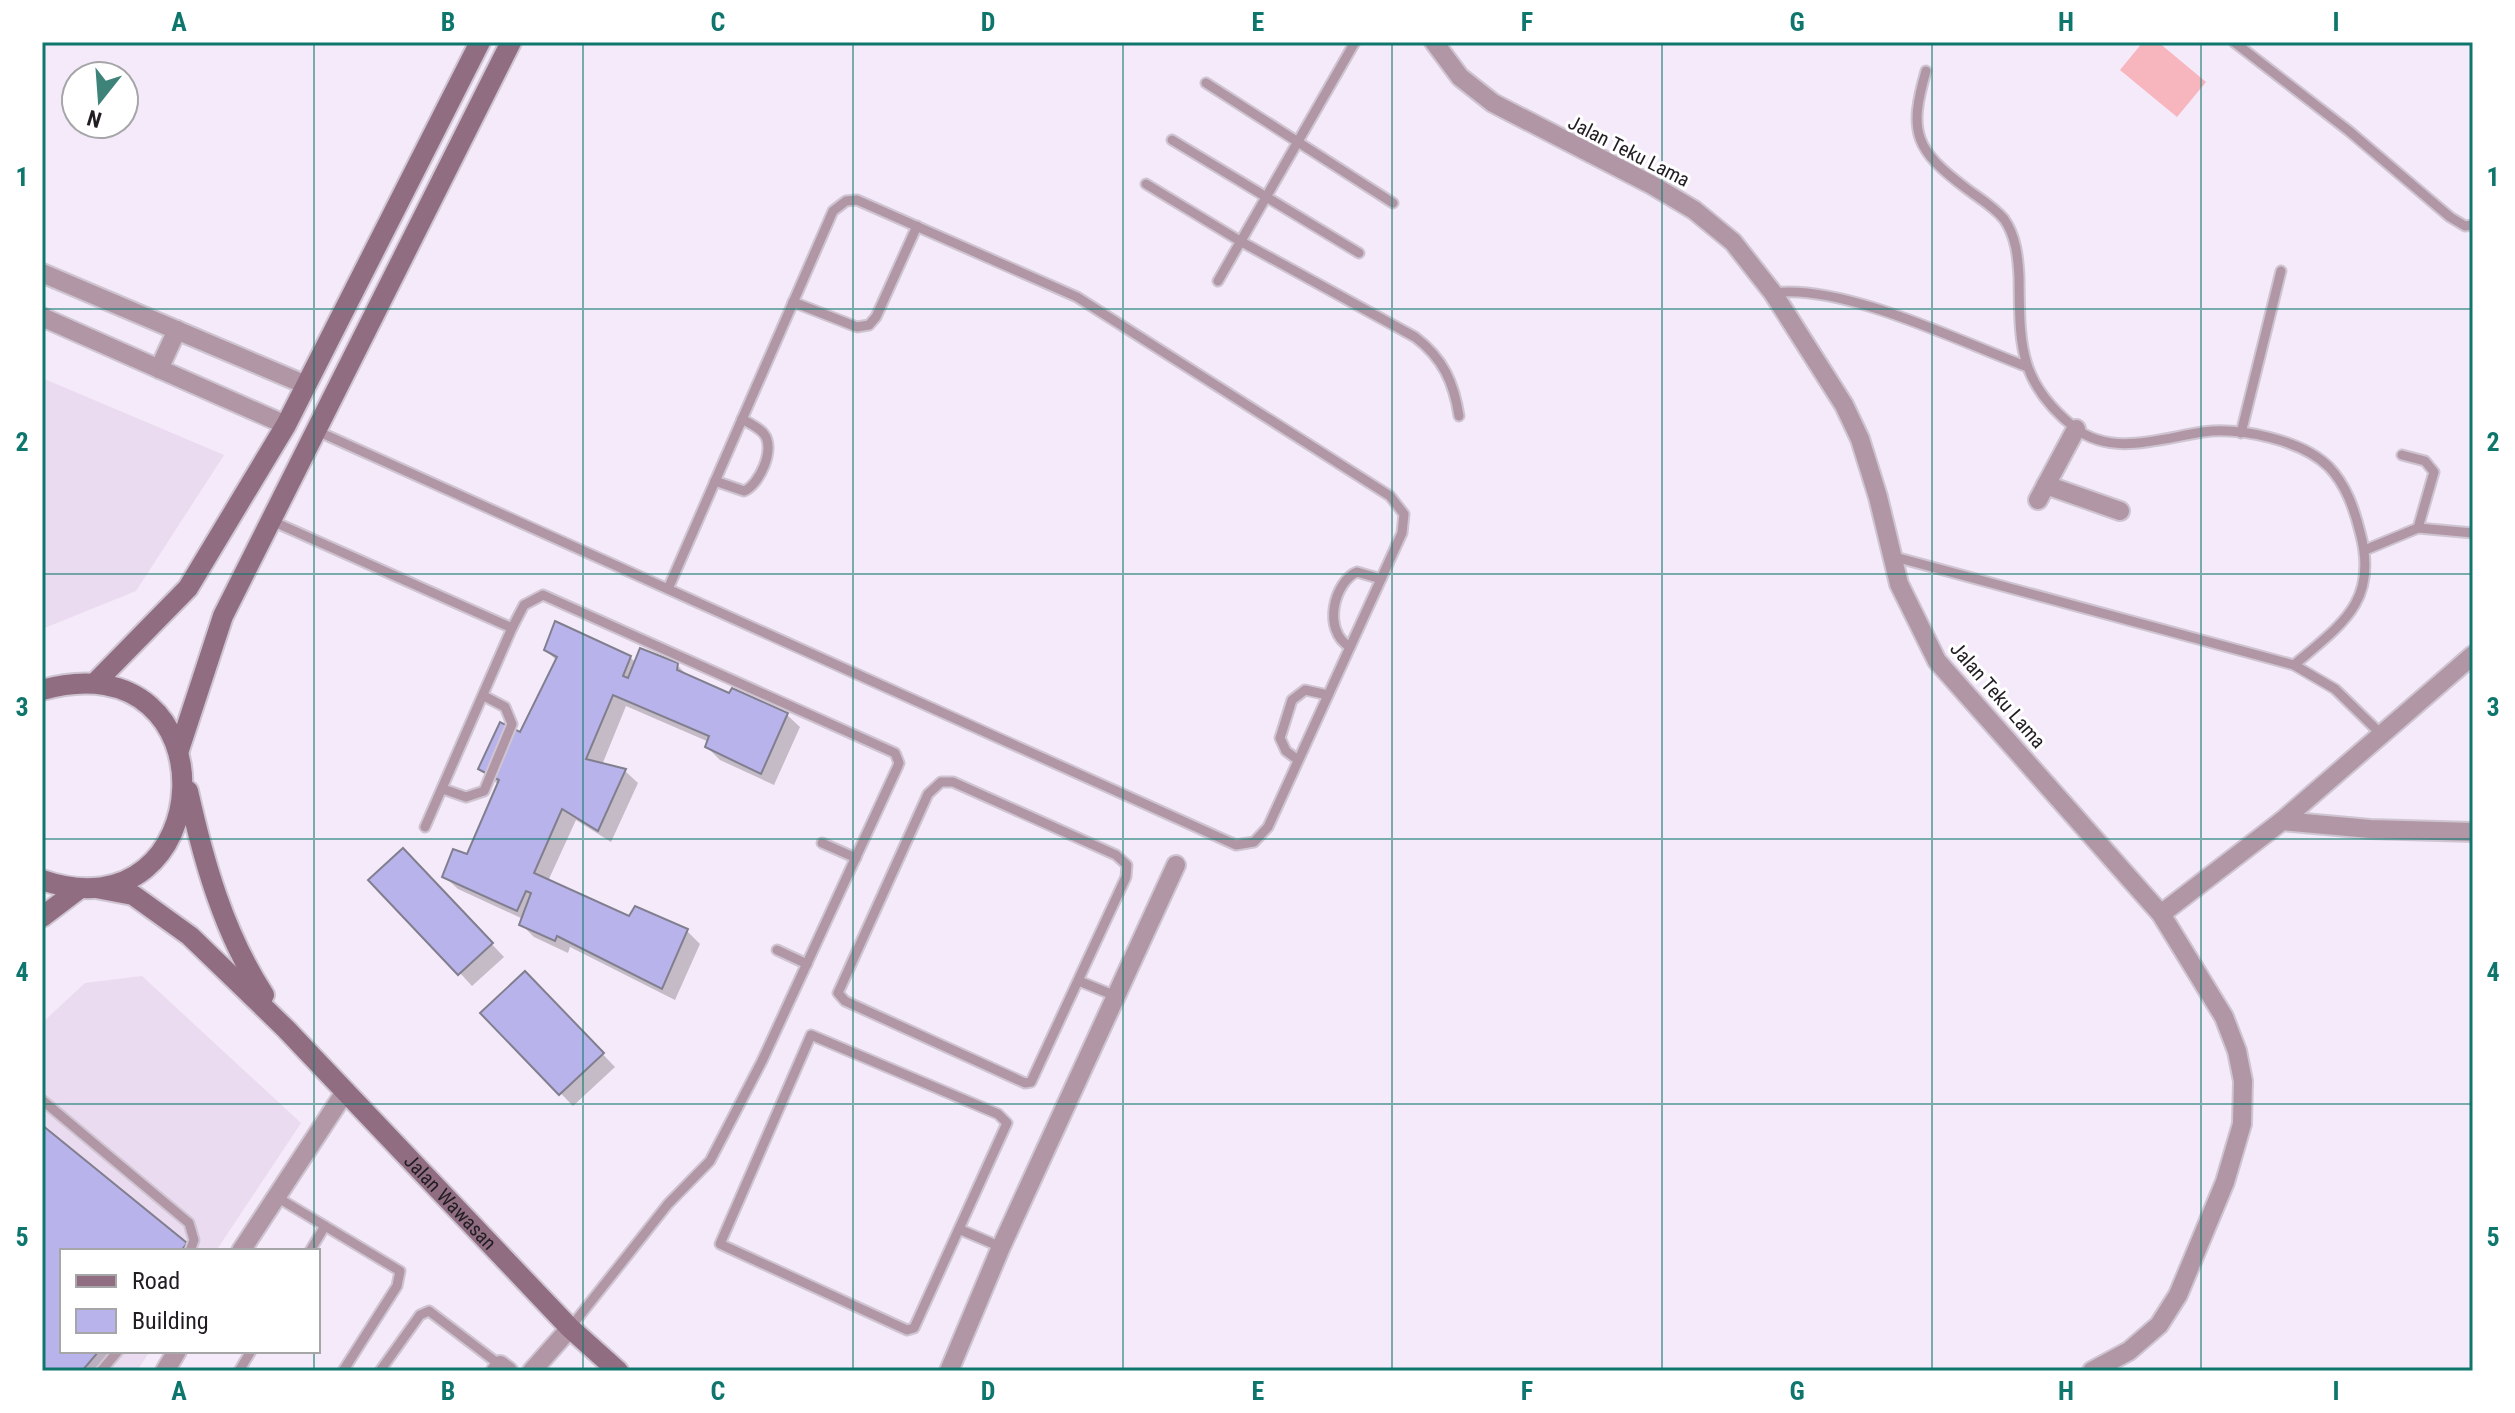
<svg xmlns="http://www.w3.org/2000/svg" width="2515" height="1413" viewBox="0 0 2515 1413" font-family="'Roboto Condensed',sans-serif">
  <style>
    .built { fill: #eadbf0 }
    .green { fill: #f7b5be }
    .shadow { fill: #0003 }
    .building { fill: #b9b3ec; stroke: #817f8e; stroke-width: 2 }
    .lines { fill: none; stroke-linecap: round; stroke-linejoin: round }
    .lane-casing { stroke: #cfc5d2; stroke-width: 13 }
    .street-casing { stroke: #cfc5d2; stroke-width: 22 }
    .secondary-casing { stroke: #cfc5d2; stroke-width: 24 }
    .lane { stroke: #b197a5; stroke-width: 9 }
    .street { stroke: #b197a5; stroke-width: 18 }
    .secondary { stroke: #916d82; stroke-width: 20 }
    .grid { fill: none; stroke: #0f766e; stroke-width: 2; stroke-opacity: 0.55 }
    .labels { text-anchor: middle; stroke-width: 6; stroke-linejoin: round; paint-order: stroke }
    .street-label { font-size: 20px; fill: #211d22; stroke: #fff }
    .neatline { fill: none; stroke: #0f766e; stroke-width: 3 }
    .grid-label { font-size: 26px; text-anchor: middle; font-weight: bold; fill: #0f766e }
  </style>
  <rect width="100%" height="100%" fill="#f5eaf9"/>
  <g class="built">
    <polygon points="42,378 224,455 136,591 42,629"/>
    <polygon points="142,976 301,1123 216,1251 62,1251 62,1351 150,1351 137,1371 42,1371 42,1023 85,983"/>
  </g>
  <polygon class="green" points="2143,42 2158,42 2206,82 2177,117 2120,70"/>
  <g class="shadow">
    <polygon points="546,650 630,657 636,663 677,665 690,678 787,715 800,727 774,785 720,760 707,747 709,742 626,706 602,765 625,771 638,783 611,842 576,820 548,881 630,919 687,931 700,944 675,1000 570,947 568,953 534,937 521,924 523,919 458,889 445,877 468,856 499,785 480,769 521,734 557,661"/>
    <polygon points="415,863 504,957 472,986 460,973"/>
    <polygon points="525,973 615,1067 573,1106 483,1013"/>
    <polygon points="42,1128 192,1251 62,1251 62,1351 122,1351 105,1371 42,1371"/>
  </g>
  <g class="building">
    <polygon points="555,621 631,656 623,676 628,678 640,648 678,663 677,670 729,693 732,688 788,713 761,774 705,747 709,736 613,695 586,759 626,769 598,831 562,809 534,873 629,916 635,906 688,929 662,989 557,936 555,941 519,925 531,893 526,891 517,911 442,877 453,849 467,854 499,780 478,769 500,722 520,732 557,657 544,650"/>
    <polygon points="403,848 493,943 458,975 368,880"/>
    <polygon points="525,971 604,1053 559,1095 480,1013"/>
    <polygon points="42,1125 187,1243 181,1251 62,1251 62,1351 99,1351 82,1371 42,1371"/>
  </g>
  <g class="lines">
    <defs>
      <g id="lane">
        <polyline points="2234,42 2349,131 2450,217 2465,226 2473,225"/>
        <path d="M1926,71c-18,62 -11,79 41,118 12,9 27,18 37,30 12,17 14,38 15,58 1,66 -2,105 56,151 37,29 87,10 128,4 37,-5 99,8 126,35 17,18 25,41 31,65 19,69 -18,92 -66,133"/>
        <polyline points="1206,83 1393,203"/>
        <polyline points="1172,140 1359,253"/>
        <path d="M1146,184l94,57 175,96c28,21 39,46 44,79"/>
        <polyline points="1218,281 1355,42"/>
        <path d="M1773,293c68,-10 186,48 252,73"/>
        <polyline points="793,302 857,327 869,325 876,317 917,226"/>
        <polyline points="317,431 1236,845 1254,842 1268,827 1402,533 1404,514 1390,496 1077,297 857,200 846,201 833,211 668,589"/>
        <polyline points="2241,433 2281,271"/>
        <polyline points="2402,455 2425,461 2434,472 2418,528"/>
        <path d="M715,481l29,10c15,-6 32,-42 20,-57 -4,-6 -15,-11 -22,-15"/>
        <polyline points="272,521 512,628"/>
        <polyline points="2365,550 2418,528 2473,533"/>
        <polyline points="1895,557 2294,665 2335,689 2381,734"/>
        <path d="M1350,647c-29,-17 -15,-66 7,-75l24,7"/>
        <polyline points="1298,760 1286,751 1280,738 1292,700 1305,690 1328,695"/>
        <polygon points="941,782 953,782 1116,855 1127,865 1126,877 1031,1082 1025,1083 845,1001 838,993 928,794"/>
        <polyline points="443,789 466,797 484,791 512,724 505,707 484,696"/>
        <polyline points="425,827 512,628 524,605 543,595 895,753 899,763 897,768 762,1061 710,1161 668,1204 570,1328"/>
        <polyline points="822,843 856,858"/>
        <polyline points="777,950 807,964"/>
        <polyline points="1079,981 1118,997"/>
        <polygon points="811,1035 998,1114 1007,1123 914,1328 907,1330 720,1244"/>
        <polyline points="42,1100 189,1223 194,1240 190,1251"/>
        <polyline points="275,1196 325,1226"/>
        <polyline points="961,1230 1001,1247"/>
        <polyline points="310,1251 325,1226 400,1271 397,1286 343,1371"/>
        <polyline points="101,1371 118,1351"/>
        <polyline points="239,1371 251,1351"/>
        <polyline points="380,1371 420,1315 429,1311 500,1365"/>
      </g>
      <g id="street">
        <polyline points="1434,42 1460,77 1493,103 1652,185 1694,210 1733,242 1773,293 1844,405 1860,439 1878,497 1899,584 1937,661 2161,914 2224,1017 2237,1051 2243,1081 2242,1124 2225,1182 2178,1295 2159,1325 2129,1351 2092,1371"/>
        <polyline points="42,273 306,385"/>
        <polyline points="42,317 286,425"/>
        <polyline points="159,369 177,330"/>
        <polyline points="2046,485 2120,511"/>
        <polyline points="2038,500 2076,429"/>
        <polyline points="2282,821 2370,829 2473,832"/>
        <polyline points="2161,914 2282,821 2473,655"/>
        <polyline points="241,1251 345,1092"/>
        <polyline points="165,1371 177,1351"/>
        <polyline points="496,1371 500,1365 508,1371"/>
        <polyline points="532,1371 570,1328"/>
        <polyline points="949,1371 1001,1247 1176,865"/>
      </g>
      <g id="secondary">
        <polyline points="95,683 188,588 286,425 480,42"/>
        <path d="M42,690c195,-54 179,252 0,190"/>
        <polyline points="179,750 223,616 511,42"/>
        <path d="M188,791c16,72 36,142 76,204"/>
        <path id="s1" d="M96,888l37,7 57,41 96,93 284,299 48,43"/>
        <polyline points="42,917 79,889"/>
      </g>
    </defs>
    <use href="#lane" class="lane-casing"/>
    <use href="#street" class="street-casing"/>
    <use href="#secondary" class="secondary-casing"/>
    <use href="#lane" class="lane"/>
    <use href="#street" class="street"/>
    <use href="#secondary" class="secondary"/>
  </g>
  <path class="grid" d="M314,42v1209M583,42v1329M853,42v1329M1123,42v1329M1392,42v1329M1662,42v1329M1932,42v1329M2201,42v1329M42,309h2431M42,574h2431M42,839h2431M42,1104h2431M314,1351v20"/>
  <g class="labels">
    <g class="street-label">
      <text transform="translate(1629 151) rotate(27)" y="7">Jalan Teku Lama</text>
      <text transform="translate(1998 695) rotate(49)" y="7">Jalan Teku Lama</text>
      <text dy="7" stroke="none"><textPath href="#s1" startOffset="480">Jalan Wawasan</textPath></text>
    </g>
  </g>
  <rect width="2515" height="1413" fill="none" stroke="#ffffff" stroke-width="88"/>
  <rect x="60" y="1249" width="260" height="104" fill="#ffffff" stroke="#a6a5a7" stroke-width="2"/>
  <rect x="76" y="1275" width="40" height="12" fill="#916d82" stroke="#a6a5a7" stroke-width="2"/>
  <text x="132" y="1289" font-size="24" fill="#211d22">Road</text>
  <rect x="76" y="1309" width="40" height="24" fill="#b9b3ec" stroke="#a6a5a7" stroke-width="2"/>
  <text x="132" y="1329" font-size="24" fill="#211d22">Building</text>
  <g transform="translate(100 100) rotate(197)"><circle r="38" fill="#ffffff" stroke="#a6a5a7" stroke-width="2"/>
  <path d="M0-6L14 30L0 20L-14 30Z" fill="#3e8379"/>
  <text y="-12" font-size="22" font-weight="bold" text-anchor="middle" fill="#211d22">N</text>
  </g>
  <rect x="44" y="44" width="2427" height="1325" class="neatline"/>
  <g class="grid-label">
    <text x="179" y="31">A</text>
    <text x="448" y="31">B</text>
    <text x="718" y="31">C</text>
    <text x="988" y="31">D</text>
    <text x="1258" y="31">E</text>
    <text x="1527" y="31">F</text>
    <text x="1797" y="31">G</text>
    <text x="2066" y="31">H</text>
    <text x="2336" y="31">I</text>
    <text x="22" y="186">1</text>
    <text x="2493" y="186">1</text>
    <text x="22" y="451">2</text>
    <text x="2493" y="451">2</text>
    <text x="22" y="716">3</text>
    <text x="2493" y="716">3</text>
    <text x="22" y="981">4</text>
    <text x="2493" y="981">4</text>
    <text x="22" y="1246">5</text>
    <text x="2493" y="1246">5</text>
    <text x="179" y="1400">A</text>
    <text x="448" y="1400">B</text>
    <text x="718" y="1400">C</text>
    <text x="988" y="1400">D</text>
    <text x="1258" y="1400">E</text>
    <text x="1527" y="1400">F</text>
    <text x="1797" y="1400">G</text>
    <text x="2066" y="1400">H</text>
    <text x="2336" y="1400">I</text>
  </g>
</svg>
